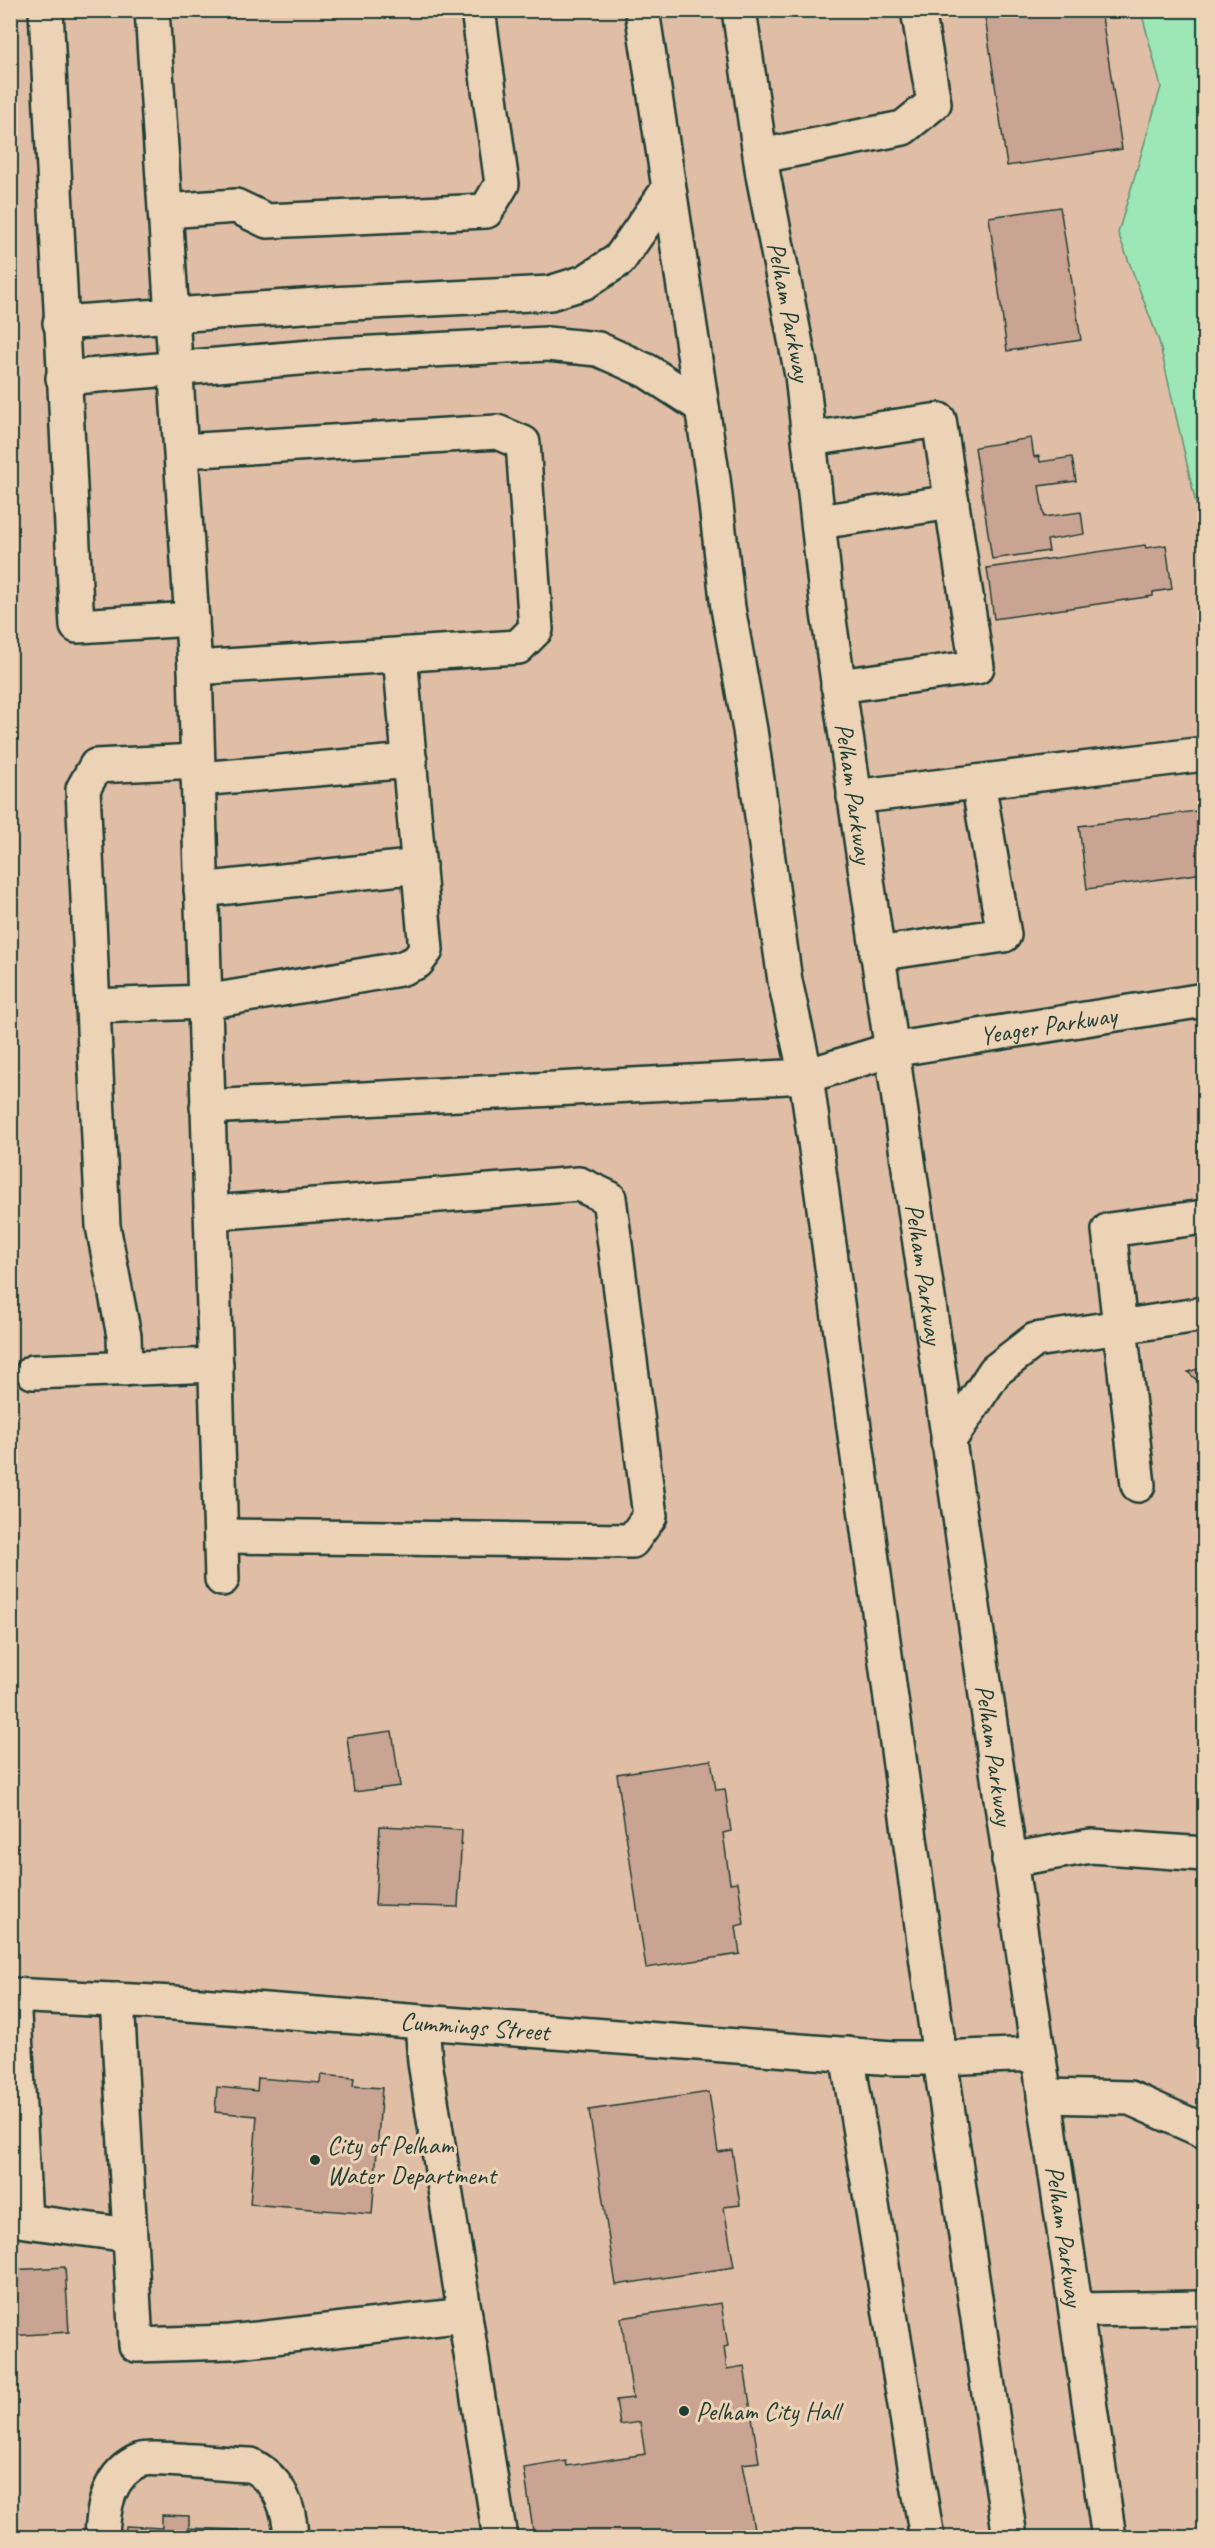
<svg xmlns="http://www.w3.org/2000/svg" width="1215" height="2548" viewBox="0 0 1215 2548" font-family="Caveat,sans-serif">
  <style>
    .built { fill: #e0bea6 }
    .green { fill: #9de6b6; stroke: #5e9275; stroke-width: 1.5 }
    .building { fill: #caa492; stroke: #1f3d34; stroke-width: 1.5 }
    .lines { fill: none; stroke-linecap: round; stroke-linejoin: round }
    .minor-casing { stroke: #1f3d34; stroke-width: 38 }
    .major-casing { stroke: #1f3d34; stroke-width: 38 }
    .minor { stroke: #edd3b5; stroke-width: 33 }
    .major { stroke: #edd3b5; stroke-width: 33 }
    .poi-dot { fill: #1f3d34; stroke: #edd3b5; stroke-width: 2 }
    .labels { text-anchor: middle; stroke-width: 6; stroke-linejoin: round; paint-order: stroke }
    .street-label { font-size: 26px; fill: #1f3d34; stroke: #edd3b5 }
    .poi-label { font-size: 26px; fill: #1f3d34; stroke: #edd3b5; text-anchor: start }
  </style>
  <rect width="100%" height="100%" fill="#efcdb1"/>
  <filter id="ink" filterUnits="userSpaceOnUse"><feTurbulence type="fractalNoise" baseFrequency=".0167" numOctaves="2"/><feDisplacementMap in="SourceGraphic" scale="12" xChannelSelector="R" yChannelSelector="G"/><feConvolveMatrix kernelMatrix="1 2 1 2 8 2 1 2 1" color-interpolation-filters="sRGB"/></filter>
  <g filter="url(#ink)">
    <polygon class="built" points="11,11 1204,11 1204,2537 11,2538"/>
    <polygon class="green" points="1141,11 1204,11 1204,539 1159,341 1118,233 1161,87"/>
    <g class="building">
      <polygon points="984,10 1101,10 1122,149 1007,166"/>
      <polygon points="1060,207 1081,340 1007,351 989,217"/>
      <polygon points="1031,438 1034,457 1039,456 1040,462 1072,457 1076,481 1039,486 1044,517 1081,512 1084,534 1047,540 1049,551 992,559 975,447"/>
      <polygon points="1145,545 1146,548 1166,545 1172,589 1153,592 1153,596 994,619 987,568"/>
      <polygon points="1196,811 1201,851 1204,851 1204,873 1087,889 1079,826"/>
      <polygon points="10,1323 16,1437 10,1437"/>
      <polygon points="1204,1367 1204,1387 1188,1372"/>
      <polygon points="392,1731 400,1786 354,1792 347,1737"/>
      <polygon points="711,1760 716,1790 725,1789 731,1831 723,1833 730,1883 738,1882 744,1924 736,1926 740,1954 646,1968 617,1774"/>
      <polygon points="380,1826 462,1830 458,1907 375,1905"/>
      <polygon points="1202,1973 1204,1974 1204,2048 1196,2047"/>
      <polygon points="321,2075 354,2078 353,2086 382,2088 372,2214 250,2204 257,2116 215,2112 217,2087 257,2091 258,2078 320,2083"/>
      <polygon points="709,2092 718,2152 732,2150 740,2205 724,2207 734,2267 616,2285 589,2110"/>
      <polygon points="65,2267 69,2332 10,2336 10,2270"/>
      <polygon points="721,2303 728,2346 724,2347 727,2369 744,2366 759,2462 742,2464 754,2529 704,2538 534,2538 524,2468 566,2461 567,2466 645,2454 640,2422 620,2425 616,2400 633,2398 621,2318"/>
      <polygon points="162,2515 189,2516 189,2528 239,2530 239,2538 125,2538 126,2526 162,2528"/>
    </g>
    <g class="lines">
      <defs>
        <g id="minor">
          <polyline points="46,10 77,626 192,619"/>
          <polyline points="152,10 195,668 222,1579"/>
          <polyline points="761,156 903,128 934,103 918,10"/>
          <polyline points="166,211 236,206 267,221 486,211 502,184 478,10"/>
          <polyline points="60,323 331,304 550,293 585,282 619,260 668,190"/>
          <polyline points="63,378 335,355 547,344 598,349 647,371 701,406"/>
          <polyline points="810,439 939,420 977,667 838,686"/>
          <polyline points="182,451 497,432 523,443 536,629 518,647 195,668"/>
          <polyline points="819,522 952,502"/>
          <polyline points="198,779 410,761"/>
          <polyline points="854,797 1204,754"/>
          <polyline points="201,890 419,866"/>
          <polyline points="877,954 1004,935 978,782"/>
          <polyline points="93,1006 205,1002 400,969 417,962 426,950 400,655"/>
          <path id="s1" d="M891,1050l313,-50"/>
          <polyline points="207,1107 806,1076"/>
          <polyline points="212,1213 579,1184 609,1198 650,1516 632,1541 222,1536"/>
          <polyline points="125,1369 124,1336 103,1226 83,789 96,766 197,761"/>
          <polyline points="33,1372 216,1365"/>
          <polyline points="948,1442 995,1371 1035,1340 1204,1314"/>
          <polyline points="1138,1485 1109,1230 1204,1217"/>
          <polyline points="1009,1860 1091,1846 1204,1854"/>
          <path id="s2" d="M10,1995l164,8 719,55h47"/>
          <polyline points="13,1995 25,2221 129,2235"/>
          <polyline points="117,2000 136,2345 230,2342 465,2315"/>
          <polyline points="422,2023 425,2062 500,2538"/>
          <polyline points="847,2054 927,2538"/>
          <polyline points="1044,2096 1130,2098 1204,2131"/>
          <polyline points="1077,2310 1204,2308"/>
          <path d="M102,2538c1,-31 6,-65 39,-78 10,-4 93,5 110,5 28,15 39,42 40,73"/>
        </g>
        <g id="major">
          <polyline points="642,10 713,479 728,608 750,730 785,981 806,1076 940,2058 1010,2538"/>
          <path id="s3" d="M739,10l24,165 39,200 26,238 281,1925"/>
          <polyline points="806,1076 891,1050"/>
          <polyline points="940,2058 1038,2054"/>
        </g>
      </defs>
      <use href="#minor" class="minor-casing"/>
      <use href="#major" class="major-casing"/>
      <use href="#minor" class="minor"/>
      <use href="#major" class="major"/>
    </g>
  </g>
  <g class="poi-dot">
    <circle cx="315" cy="2160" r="6"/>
    <circle cx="684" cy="2411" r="6"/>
  </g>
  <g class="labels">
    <g class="street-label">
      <text dy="9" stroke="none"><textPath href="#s3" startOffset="306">Pelham Parkway</textPath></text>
      <text dy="9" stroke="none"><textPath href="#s3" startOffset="792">Pelham Parkway</textPath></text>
      <text dy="9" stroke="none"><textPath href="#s1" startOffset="159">Yeager Parkway</textPath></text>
      <text dy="9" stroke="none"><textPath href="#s3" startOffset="1278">Pelham Parkway</textPath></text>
      <text dy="9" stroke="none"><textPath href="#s3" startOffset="1764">Pelham Parkway</textPath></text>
      <text dy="9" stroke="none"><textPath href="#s2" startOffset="466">Cummings Street</textPath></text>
      <text dy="9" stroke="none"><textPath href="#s3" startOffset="2250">Pelham Parkway</textPath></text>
    </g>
    <g class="poi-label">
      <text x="327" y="2154">City of Pelham<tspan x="327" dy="30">Water Department</tspan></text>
      <text x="696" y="2420">Pelham City Hall</text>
    </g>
  </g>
  <rect width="1215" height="2548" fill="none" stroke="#edd3b5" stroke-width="36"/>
  <rect x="18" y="18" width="1179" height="2512" fill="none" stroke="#1f3d34" stroke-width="2" filter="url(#ink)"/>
</svg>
